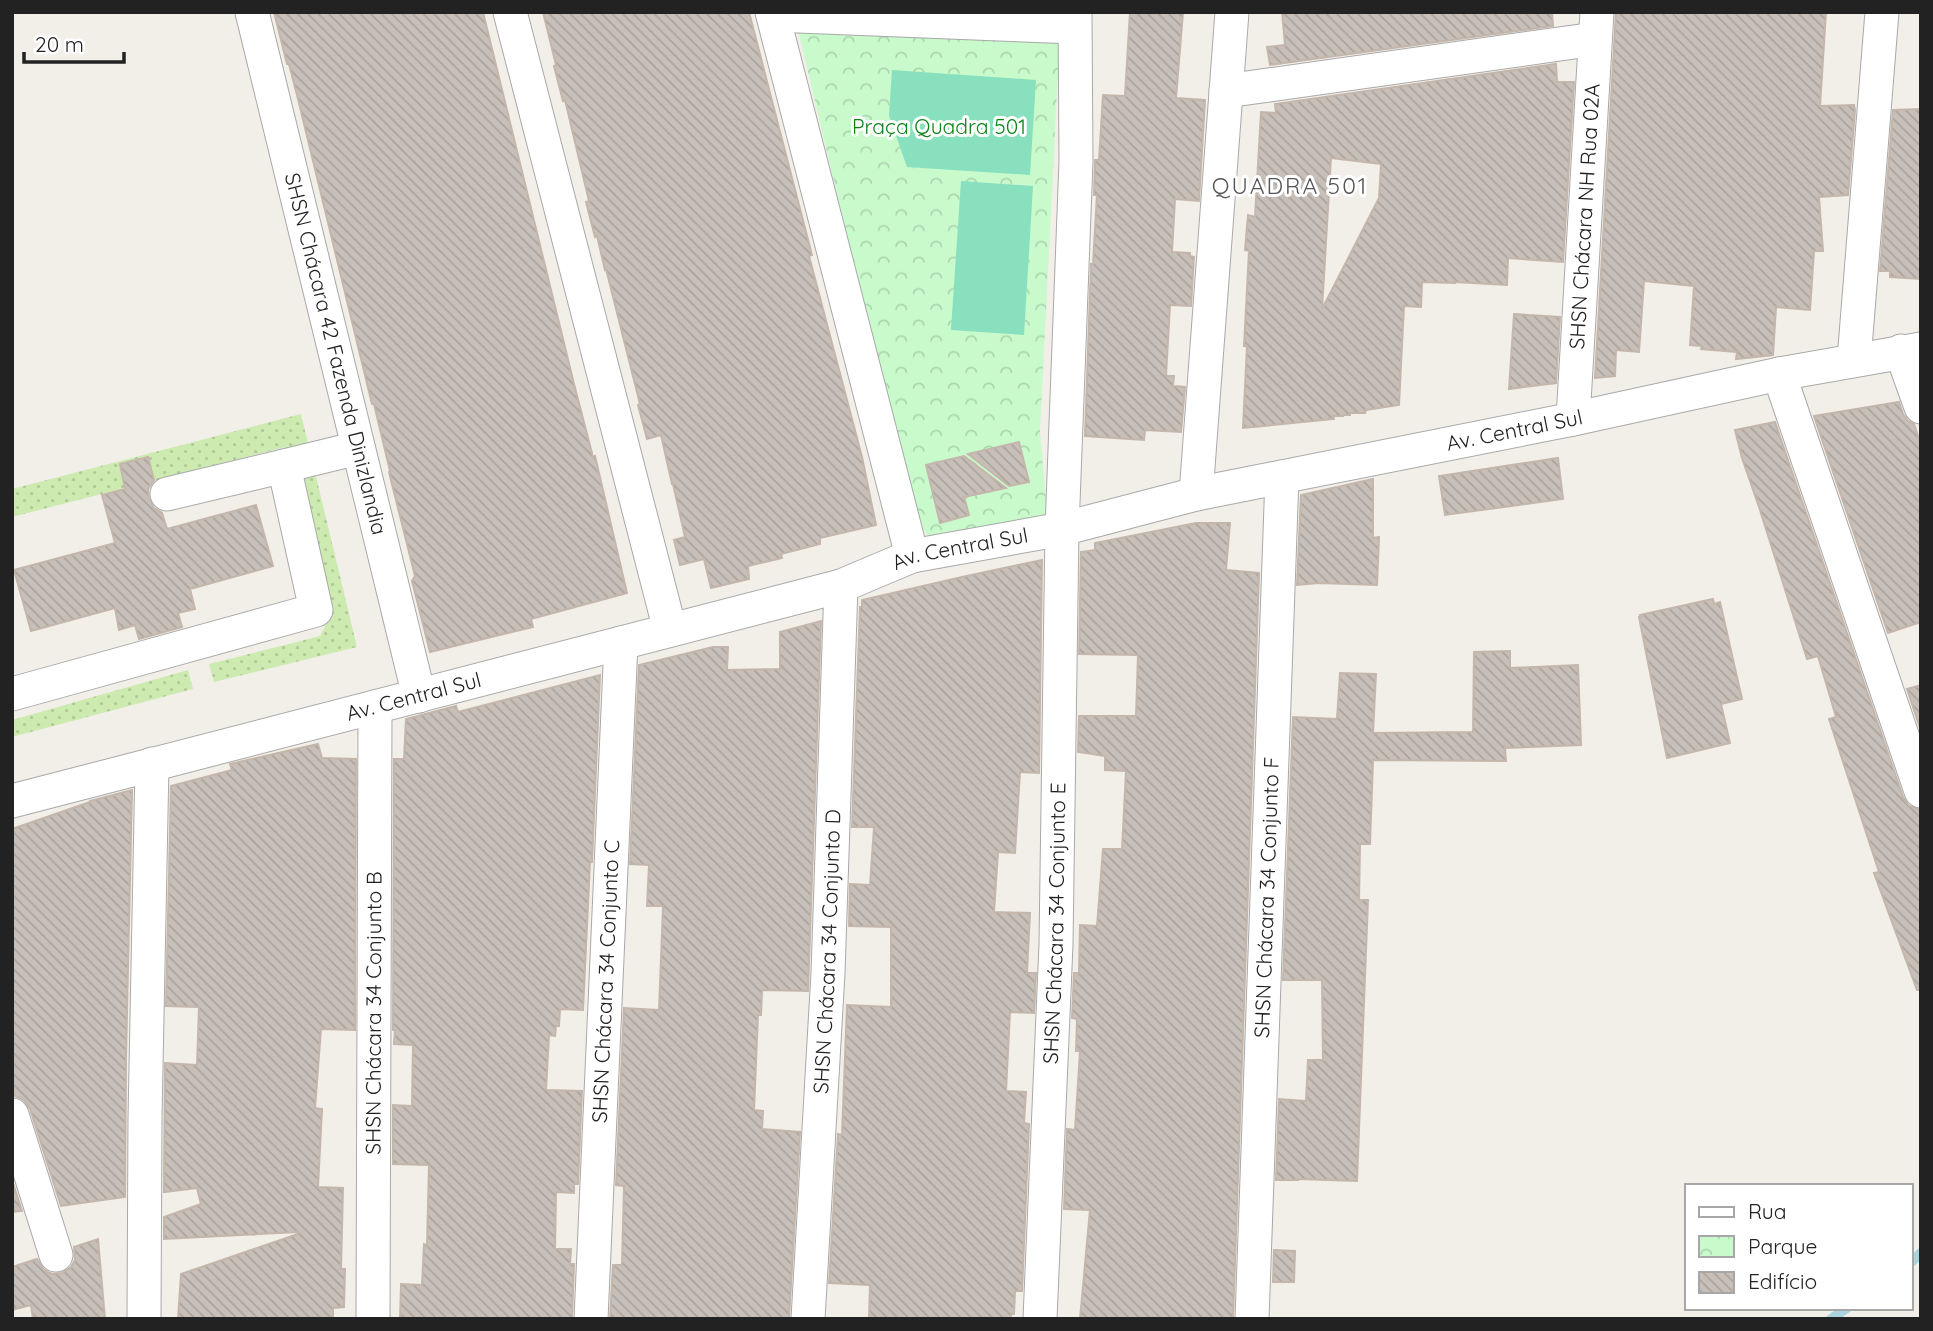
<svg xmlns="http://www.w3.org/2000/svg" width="1933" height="1331" viewBox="0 0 1933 1331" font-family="Quicksand,sans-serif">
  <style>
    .grass { fill: url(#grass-dots) }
    .park { fill: url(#park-crowns) }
    .pitch { fill: #88e0be }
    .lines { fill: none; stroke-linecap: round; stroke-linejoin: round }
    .stream { stroke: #aad3df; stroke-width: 10 }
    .building { fill: url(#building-back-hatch); stroke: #c4b6ab; stroke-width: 2; fill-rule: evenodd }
    .minor-casing { stroke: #a9a9a9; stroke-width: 35 }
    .minor { stroke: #fff; stroke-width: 33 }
    .labels { text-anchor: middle; stroke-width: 6; stroke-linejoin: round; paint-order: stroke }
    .park-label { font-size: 21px; fill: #0c8416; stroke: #fff }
    .street-label { font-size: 21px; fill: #222; stroke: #fff }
    .neighbourhood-label { font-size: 23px; letter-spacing: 2px; fill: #555; stroke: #fff }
  </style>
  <defs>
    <pattern id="grass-dots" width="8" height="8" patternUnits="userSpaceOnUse" patternTransform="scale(1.75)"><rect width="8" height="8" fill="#cdebb0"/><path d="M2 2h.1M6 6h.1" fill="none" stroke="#b0c997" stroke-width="1.8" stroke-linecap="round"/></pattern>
    <pattern id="park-crowns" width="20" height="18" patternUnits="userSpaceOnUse" patternTransform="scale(1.75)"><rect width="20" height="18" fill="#c8facc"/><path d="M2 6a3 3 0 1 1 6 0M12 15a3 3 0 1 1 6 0" fill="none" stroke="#acd6af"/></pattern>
    <pattern id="building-back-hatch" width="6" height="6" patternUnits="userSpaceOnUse" patternTransform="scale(1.75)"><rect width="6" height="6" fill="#c7bfb8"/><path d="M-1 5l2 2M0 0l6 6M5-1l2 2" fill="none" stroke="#aba49e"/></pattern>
  </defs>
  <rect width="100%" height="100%" fill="#f2efe9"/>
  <g class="grass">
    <polygon points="301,414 357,647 214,682 209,664 320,636 330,617 285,447 12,517 12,489"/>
    <polygon points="188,670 193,689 12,737 12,720"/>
  </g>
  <polygon class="park" points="794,12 1061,12 1040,431 1047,514 931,542 917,518 830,165"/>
  <g class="pitch">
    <polygon points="892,70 1036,80 1030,175 907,167 889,116"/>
    <polygon points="961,181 1033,186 1024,335 951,330"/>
  </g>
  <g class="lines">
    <g class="stream">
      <polyline points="1910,1263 1921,1253"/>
      <polyline points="1831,1319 1847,1308"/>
    </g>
  </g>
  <g class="building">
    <polygon points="274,12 483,12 574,384 593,457 595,456 627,593 531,619 533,627 430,652 412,581 415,576 389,472 390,471 374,404 372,404 298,99 289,64 287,64"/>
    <polygon points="543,12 749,12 812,255 809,256 862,457 876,525 820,538 820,544 781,554 782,558 748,566 749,579 711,588 704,559 680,565 674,540 685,537 673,484 672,484 661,435 647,439 638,405 640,404 606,269 605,270 597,236 595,237 586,202 589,201 565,100 563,101 554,66 556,65"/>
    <polygon points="1130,12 1183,12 1176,98 1205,100 1199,201 1175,199 1172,252 1190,253 1190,256 1194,257 1191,306 1170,305 1166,376 1174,376 1173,386 1185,387 1181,432 1145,430 1144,440 1085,436 1091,264 1093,264 1097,195 1094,195 1095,160 1099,160 1103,95 1125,96"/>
    <polygon points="1282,12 1552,12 1553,26 1270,65 1267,47 1285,45"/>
    <polygon points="1616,12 1826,12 1820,106 1854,105 1855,110 1848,195 1819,197 1823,251 1814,251 1810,310 1776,307 1773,355 1736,359 1737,352 1701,349 1702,346 1690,345 1694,286 1644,281 1639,352 1616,350 1615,376 1595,378"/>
    <path d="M1556,64l1,18h17l-11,180 -55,-4 -1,27 -52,-3v1l-33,-1 -1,25 -17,-1 -5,99 -33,5 -1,3h-15v2h-6l-1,1h-10l1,3 -91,9 4,-82h-3l5,-95 -4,-1 3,-35 7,2 6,-105 15,1 -1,-9zM1331,158l50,6 -2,34 -57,111z"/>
    <polygon points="1921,109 1921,279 1890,277 1890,271 1880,271 1893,110"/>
    <polygon points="1514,314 1560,317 1556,383 1509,389"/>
    <polygon points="1899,402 1903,414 1908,421 1914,424 1921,445 1921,622 1888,633 1814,416"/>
    <polygon points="1775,422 1903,797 1909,806 1921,810 1921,990 1917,990 1874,873 1879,872 1829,719 1836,717 1818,656 1807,659 1759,507 1742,458 1735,430"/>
    <polygon points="1019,442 1029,482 1009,486 968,454"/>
    <polygon points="964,456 1006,488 964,497 969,515 940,523 926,465"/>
    <polygon points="148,457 154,480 148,489 149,499 154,508 162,513 167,529 256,505 273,566 190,589 195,609 178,613 182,627 139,639 135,625 119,630 115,608 31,631 14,570 115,543 102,495 125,489 120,464"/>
    <polygon points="1558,458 1563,499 1445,515 1439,476"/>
    <polygon points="1373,479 1373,538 1379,537 1377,585 1319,583 1297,585 1301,495"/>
    <polygon points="1196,523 1230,523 1226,570 1259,573 1233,1319 1080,1319 1090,1210 1064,1209 1067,1129 1075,1130 1080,1051 1076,1051 1077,1019 1072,1018 1074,973 1079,973 1080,925 1097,926 1103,849 1122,849 1126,771 1105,770 1105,756 1078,752 1079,716 1136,716 1138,655 1079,654 1081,552 1095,550 1095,543"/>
    <polygon points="1042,560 1039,773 1020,772 1015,853 998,852 994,912 1030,913 1027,973 1036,973 1034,1013 1010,1012 1006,1091 1026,1092 1024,1123 1029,1124 1022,1291 1015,1291 1014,1314 1011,1314 1011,1319 869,1319 870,1285 829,1283 838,1134 842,1135 847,1005 891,1007 891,927 849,926 850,884 870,885 874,827 852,827 860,607 862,607 862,600 962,577"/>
    <polygon points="1713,599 1714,604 1720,602 1742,699 1721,704 1730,743 1667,758 1639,617 1641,617 1640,615"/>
    <polygon points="821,621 808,991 762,990 761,1015 758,1015 754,1110 763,1111 762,1129 800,1132 789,1319 610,1319 613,1265 622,1265 624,1186 616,1185 624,1008 659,1010 663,906 647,906 649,865 630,864 639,665 713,647 728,647 727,670 780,669 780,632"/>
    <polygon points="1510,651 1510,668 1578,665 1581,745 1505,748 1506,761 1373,760 1370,844 1360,844 1359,900 1368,900 1357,1181 1298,1179 1298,1180 1276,1180 1279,1099 1306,1101 1308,1060 1323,1060 1322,980 1283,980 1293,717 1337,719 1340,673 1376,674 1373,733 1473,732 1474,652"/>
    <polygon points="600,675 592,862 590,862 583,1010 560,1009 559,1026 556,1026 555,1036 549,1035 546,1090 582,1091 578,1184 574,1184 574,1193 556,1192 555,1249 571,1249 570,1264 574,1264 572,1319 400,1319 401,1284 422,1285 424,1244 427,1245 429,1165 393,1164 393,1105 412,1106 413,1045 394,1044 395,1030 393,1030 394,759 404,759 406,719 456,706 458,712"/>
    <polygon points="1921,685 1921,731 1907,689"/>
    <polygon points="318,744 322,758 356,759 355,1030 321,1029 315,1108 322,1109 318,1187 343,1188 341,1269 345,1269 344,1307 333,1308 333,1319 178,1319 181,1274 298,1234 298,1232 164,1239 164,1217 201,1204 197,1188 164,1192 165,1063 197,1065 199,1007 166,1006 171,786 232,770 230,764"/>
    <polygon points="132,790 126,1058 125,1197 61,1206 30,1109 24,1100 15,1096 12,1089 12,829 90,802 90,801"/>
    <polygon points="12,1180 22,1211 12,1212"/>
    <polygon points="98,1239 105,1319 33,1319 31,1305 12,1310 12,1267 37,1259 44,1270 52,1274 62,1273 71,1267 75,1260 74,1247"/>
    <polygon points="1274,1250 1295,1251 1294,1282 1273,1282"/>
  </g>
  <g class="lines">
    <defs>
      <g id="minor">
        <path id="s1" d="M252,12l167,684"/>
        <polyline points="510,12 670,630"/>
        <polyline points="772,12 912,556"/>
        <polyline points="773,15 1074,27"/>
        <polyline points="1226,91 1595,39"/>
        <polyline points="1901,351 1921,407"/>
        <polyline points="1854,360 1882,12"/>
        <polyline points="1779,374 1921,791"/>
        <path id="s2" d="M1573,419l24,-407"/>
        <polyline points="167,494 284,466"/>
        <polyline points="1196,494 1232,12"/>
        <polyline points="12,694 316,610 284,466 358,448"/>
        <path id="s3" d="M12,801l829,-215 71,-30 150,-27 134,-35 377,-75 206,-45 142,-25"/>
        <polyline points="12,1115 56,1255"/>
        <polyline points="144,1319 145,1118 152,764"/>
        <path id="s4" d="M373,1319l2,-612"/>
        <path id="s5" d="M591,1319l30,-676"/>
        <path id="s6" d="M808,1319l20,-346 13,-387"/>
        <path id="s7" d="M1040,1319l16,-375 6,-415 14,-368 -1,-149"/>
        <path id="s8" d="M1252,1319l30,-842"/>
      </g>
    </defs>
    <use href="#minor" class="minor-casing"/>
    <use href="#minor" class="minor"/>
  </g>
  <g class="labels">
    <g class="park-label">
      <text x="939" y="134">Praça Quadra 501</text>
    </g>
    <g class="street-label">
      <text dy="7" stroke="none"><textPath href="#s2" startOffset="203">SHSN Chácara NH Rua 02A</textPath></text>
      <text dy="7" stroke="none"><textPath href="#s1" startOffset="352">SHSN Chácara 42 Fazenda Dinizlandia</textPath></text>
      <text dy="7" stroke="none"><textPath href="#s3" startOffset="1549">Av. Central Sul</textPath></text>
      <text dy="7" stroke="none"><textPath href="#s3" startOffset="982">Av. Central Sul</textPath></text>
      <text dy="7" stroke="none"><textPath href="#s3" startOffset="415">Av. Central Sul</textPath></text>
      <text dy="7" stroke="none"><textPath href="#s8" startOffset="422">SHSN Chácara 34 Conjunto F</textPath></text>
      <text dy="7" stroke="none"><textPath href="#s7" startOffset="396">SHSN Chácara 34 Conjunto E</textPath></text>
      <text dy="7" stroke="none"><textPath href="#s6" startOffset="368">SHSN Chácara 34 Conjunto D</textPath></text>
      <text dy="7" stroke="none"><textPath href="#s5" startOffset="338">SHSN Chácara 34 Conjunto C</textPath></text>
      <text dy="7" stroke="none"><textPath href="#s4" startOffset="306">SHSN Chácara 34 Conjunto B</textPath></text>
    </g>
    <g class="neighbourhood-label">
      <text x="1290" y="194">QUADRA 501</text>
    </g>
  </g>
  <rect width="1933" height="1331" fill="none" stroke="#222222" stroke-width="28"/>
  <rect x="1685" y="1184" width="228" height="126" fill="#ffffff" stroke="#a7a7a7" stroke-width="2"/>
  <rect x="1699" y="1207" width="35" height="10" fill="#ffffff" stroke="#a7a7a7" stroke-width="2"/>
  <text x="1748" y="1219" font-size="21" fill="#222222">Rua</text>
  <rect x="1699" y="1236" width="35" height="21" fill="url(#park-crowns)" stroke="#a7a7a7" stroke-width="2"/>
  <text x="1748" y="1254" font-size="21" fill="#222222">Parque</text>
  <rect x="1699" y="1272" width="35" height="21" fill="url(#building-back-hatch)" stroke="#a7a7a7" stroke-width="2"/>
  <text x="1748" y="1289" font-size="21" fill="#222222">Edifício</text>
  <path d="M24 52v10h100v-10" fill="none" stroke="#222222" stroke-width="3.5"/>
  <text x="35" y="52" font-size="21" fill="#222222" stroke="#ffffff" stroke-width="5" paint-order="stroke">20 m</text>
</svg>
